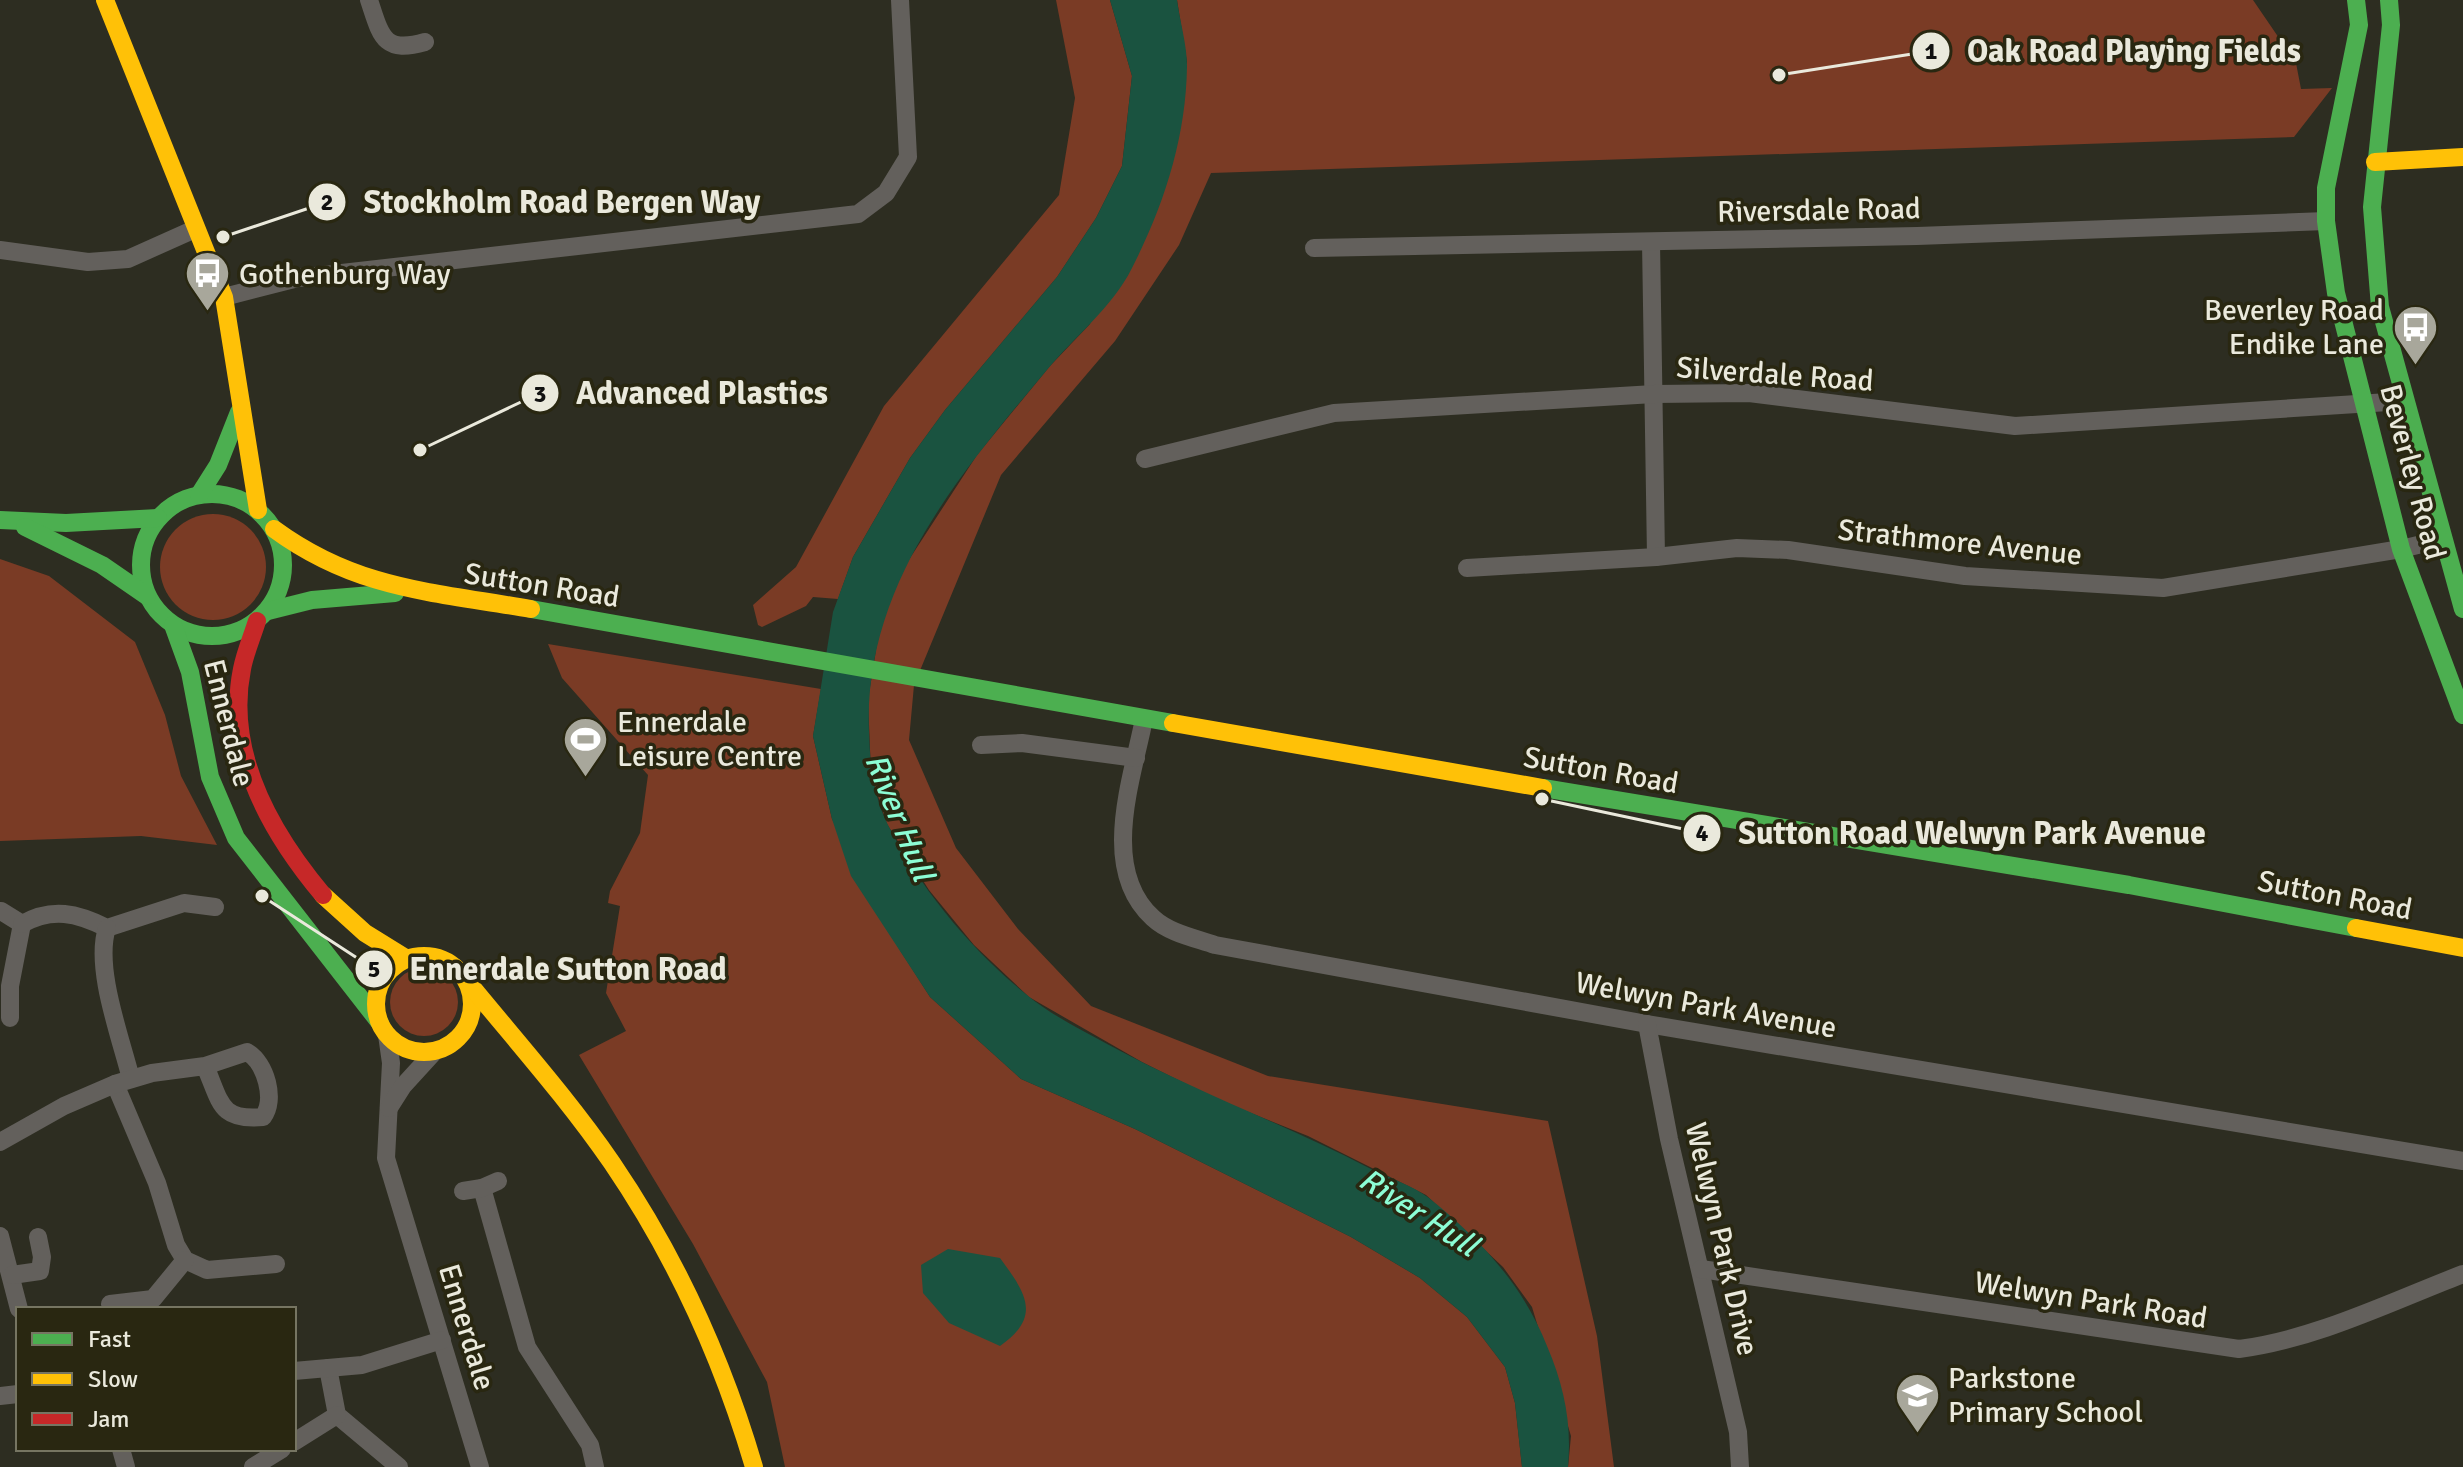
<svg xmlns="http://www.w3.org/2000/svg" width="2463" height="1467" viewBox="0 0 2463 1467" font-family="Signika,sans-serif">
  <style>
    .green { fill: #7a3b25 }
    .water { fill: #1a5340 }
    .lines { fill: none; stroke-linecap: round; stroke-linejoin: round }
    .street { stroke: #63605c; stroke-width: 18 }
    .fast { stroke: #4caf50; stroke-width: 18 }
    .slow { stroke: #ffc107; stroke-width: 18 }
    .jam { stroke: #c62828; stroke-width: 18 }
    .labels { text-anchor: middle; stroke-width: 7; stroke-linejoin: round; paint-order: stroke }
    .street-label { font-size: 30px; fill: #eae9dc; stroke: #292711 }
    .poi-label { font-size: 30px; fill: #eae9dc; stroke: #292711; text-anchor: start }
    .water-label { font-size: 32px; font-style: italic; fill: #8cfdd5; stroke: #292711 }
    .leader { fill: none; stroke: #eae9dc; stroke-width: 3 }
    .callout-dot { fill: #eae9dc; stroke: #292711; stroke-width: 3 }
    .mark-label { font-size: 24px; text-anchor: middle; font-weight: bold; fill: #111 }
    .callout-label { font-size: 32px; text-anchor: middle; font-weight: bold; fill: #eae9dc; stroke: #292711; stroke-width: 7; stroke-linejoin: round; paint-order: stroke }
  </style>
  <rect width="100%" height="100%" fill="#2d2d21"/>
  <g class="green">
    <polygon points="1056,0 1110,0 1132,76 1122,166 1096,218 1057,277 945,410 910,458 853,557 838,599 813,597 806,606 762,627 758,625 753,605 796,567 884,406 1059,195 1075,98"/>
    <polygon points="1177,0 2253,0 2296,63 2301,89 2332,88 2294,137 1211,173 1179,245 1115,341 1001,475 914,685 909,740 956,848 1018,929 1091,1006 1268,1076 1548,1121 1597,1336 1614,1467 1568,1467 1571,1436 1532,1307 1503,1267 1426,1195 1308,1136 1216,1099 1142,1062 1029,997 974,945 929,890 887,824 871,774 868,700 879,631 899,575 977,455 1050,366 1090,324 1187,62"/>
    <circle cx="213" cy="567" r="53"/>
    <polygon points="0,559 49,576 135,642 165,715 181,776 217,845 141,836 0,841"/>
    <polygon points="548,644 821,689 813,736 832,819 898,947 930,997 1021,1079 1135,1129 1351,1237 1420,1278 1467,1317 1505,1367 1515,1403 1522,1467 785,1467 767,1382 693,1244 579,1055 626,1031 606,993 620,906 608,903 610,891 640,833 648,775 562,678"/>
    <circle cx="424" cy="1002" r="34"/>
  </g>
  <g class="water">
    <path d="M1110,0h67c3,22 10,45 10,66 -1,72 -23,139 -55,202 -20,40 -58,69 -86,103 -88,105 -183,216 -177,361 1,32 4,63 19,93 32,63 84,126 139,170 24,20 55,35 82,50 85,46 175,79 260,123 20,10 43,17 60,30 51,41 94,87 118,148 17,40 25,77 21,121h-46l-7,-64 -10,-36 -38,-50 -47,-39 -69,-41 -216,-108 -114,-50 -91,-82 -79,-121 -19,-57 -19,-83 20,-124 20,-55 57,-99 35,-48 112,-133 39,-59 26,-52 10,-90z"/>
    <path d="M948,1249l52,9c25,34 43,58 0,88l-51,-23 -26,-30 -2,-28z"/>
  </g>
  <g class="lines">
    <g class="street">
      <path d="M369,0c12,36 14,54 56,42"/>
      <polyline points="1651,242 1656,557"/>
      <polyline points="1314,248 1917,236 2326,221"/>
      <polyline points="0,250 88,262 128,259 195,229"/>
      <polyline points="224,297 298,278 858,214 886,193 908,157 900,0"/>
      <polyline points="1145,459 1334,413 1654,394 1749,393 2015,426 2404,401"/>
      <polyline points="1467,568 1656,557 1737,548 1788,550 1965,576 2163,588 2401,549 2443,539"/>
      <path d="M1144,719c-12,61 -45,150 9,199 16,15 42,20 62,27l432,79 816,137"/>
      <polyline points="981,745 1022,743 1136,758"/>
      <polyline points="1,911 22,924 10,986 10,1018"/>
      <path d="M22,924c30,-17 55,-11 85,4l77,-25 31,4"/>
      <path d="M107,928c-13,40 14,110 24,151"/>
      <polyline points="1647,1024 1669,1139 1738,1432 1740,1467"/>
      <polyline points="387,1035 391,1063 386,1158 480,1467"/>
      <polyline points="115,1084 157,1183 176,1245 185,1260 207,1270 276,1264"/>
      <polyline points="389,1108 403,1086 435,1051"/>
      <path d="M0,1142l64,-36 51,-22 37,-11 53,-7 42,-14c19,11 29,48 16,65 -44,4 -42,-15 -58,-51"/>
      <polyline points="482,1188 527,1347 590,1445 595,1467"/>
      <polyline points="463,1191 482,1188 498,1181"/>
      <polyline points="0,1236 19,1309"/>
      <path d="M1701,1269l538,80c77,-10 151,-47 224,-75"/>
      <polyline points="12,1275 40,1271 42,1257 38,1237"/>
      <polyline points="110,1304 153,1299 185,1260"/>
      <polyline points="328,1368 337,1415 399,1467"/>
      <polyline points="294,1371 362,1365 442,1340"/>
      <polyline points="0,1396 18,1394"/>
      <polyline points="294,1442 337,1415"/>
      <polyline points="121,1449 126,1467"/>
      <polyline points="253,1467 282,1449"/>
    </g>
    <g class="fast">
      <polyline points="2356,0 2359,25 2326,188 2326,221 2336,293 2401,549 2463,715"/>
      <polyline points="2389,0 2391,25 2372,207 2380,307 2463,609"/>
      <circle cx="212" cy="565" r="71"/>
      <polyline points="199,495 218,465 239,412"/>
      <polyline points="0,520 66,523 158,518"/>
      <polyline points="25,527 102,565 147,596"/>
      <polyline points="531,609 1173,723"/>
      <polyline points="268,611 312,600 395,593"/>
      <polyline points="173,625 190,672 210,777 236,838 380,1023"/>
      <polyline points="1543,788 2129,885 2356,928"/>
    </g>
    <g class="slow">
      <polyline points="105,0 224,297 258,510"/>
      <polyline points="2375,162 2463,157"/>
      <path d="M274,529c83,61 160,63 257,80"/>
      <polyline points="1173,723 1543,788"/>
      <polyline points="323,895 365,933 407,959"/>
      <polyline points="2356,928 2463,948"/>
      <circle cx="424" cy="1004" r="48"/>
      <path d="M467,981c49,60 101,118 145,182 64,94 110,195 142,304"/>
    </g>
    <path class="jam" d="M257,621c-5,16 -12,32 -15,48 -17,84 29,164 81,226"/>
  </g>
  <defs>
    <symbol id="bus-pin" viewBox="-11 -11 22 30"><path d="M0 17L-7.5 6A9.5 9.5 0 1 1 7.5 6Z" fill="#a8a79b" stroke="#292711"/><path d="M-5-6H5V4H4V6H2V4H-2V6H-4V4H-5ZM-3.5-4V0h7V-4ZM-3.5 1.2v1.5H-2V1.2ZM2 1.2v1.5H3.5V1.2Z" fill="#fff"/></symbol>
    <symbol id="stadium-pin" viewBox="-11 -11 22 30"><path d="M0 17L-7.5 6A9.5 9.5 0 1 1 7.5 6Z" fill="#a8a79b" stroke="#292711"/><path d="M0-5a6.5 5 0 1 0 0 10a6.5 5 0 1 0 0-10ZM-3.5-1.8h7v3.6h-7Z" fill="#fff"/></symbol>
    <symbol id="school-pin" viewBox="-11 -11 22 30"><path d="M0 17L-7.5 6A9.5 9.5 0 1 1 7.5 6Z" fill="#a8a79b" stroke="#292711"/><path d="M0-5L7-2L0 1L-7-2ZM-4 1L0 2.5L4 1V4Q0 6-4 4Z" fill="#fff"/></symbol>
  </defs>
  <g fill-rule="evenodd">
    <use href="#bus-pin" x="182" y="248" width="51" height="69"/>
    <use href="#bus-pin" x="2390" y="302" width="51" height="69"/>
    <use href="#stadium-pin" x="560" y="714" width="51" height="69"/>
    <use href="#school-pin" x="1892" y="1370" width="51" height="69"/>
  </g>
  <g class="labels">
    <g class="street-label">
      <text transform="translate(1819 210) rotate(-1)" y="10">Riversdale Road</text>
      <text transform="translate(1775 374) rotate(4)" y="10">Silverdale Road</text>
      <text transform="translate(2413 472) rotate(75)" y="10">Beverley Road</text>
      <text transform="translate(1960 542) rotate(6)" y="10">Strathmore Avenue</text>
      <text transform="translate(542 585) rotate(9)" y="10">Sutton Road</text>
      <text transform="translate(229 723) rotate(76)" y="10">Ennerdale</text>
      <text transform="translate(1601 770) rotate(10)" y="10">Sutton Road</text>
      <text transform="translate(2335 895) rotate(11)" y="10">Sutton Road</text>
      <text transform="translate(1706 1005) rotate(10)" y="10">Welwyn Park Avenue</text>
      <text transform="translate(1722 1239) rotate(77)" y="10">Welwyn Park Drive</text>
      <text transform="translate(2091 1300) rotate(9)" y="10">Welwyn Park Road</text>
      <text transform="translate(467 1327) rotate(73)" y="10">Ennerdale</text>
    </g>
    <g class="poi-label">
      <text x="239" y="284">Gothenburg Way</text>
      <text x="2384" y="320" text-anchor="end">Beverley Road<tspan x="2384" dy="34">Endike Lane</tspan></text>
      <text x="617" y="732">Ennerdale<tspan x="617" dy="34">Leisure Centre</tspan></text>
      <text x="1948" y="1388">Parkstone<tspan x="1948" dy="34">Primary School</tspan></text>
    </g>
    <g class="water-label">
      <text transform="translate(900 817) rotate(68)" y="11">River Hull</text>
      <text transform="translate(1419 1212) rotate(33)" y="11">River Hull</text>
    </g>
  </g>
  <path class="leader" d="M1779 75L1931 51M223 237L327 202M420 450L540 393M1542 799L1702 833M262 896L374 969"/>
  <g class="callout-dot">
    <circle cx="1779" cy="75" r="8"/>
    <circle cx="223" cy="237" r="8"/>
    <circle cx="420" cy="450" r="8"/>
    <circle cx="1542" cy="799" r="8"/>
    <circle cx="262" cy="896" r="8"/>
    <circle cx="1931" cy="51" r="20"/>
    <circle cx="327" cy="202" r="20"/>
    <circle cx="540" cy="393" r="20"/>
    <circle cx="1702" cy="833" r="20"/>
    <circle cx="374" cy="969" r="20"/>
  </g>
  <g class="mark-label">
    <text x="1931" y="59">1</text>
    <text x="327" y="210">2</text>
    <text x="540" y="402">3</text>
    <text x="1702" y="841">4</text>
    <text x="374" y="977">5</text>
  </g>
  <g class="callout-label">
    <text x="2134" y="62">Oak Road Playing Fields</text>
    <text x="562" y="213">Stockholm Road Bergen Way</text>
    <text x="702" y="404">Advanced Plastics</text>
    <text x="1972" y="844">Sutton Road Welwyn Park Avenue</text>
    <text x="568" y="980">Ennerdale Sutton Road</text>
  </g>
  <rect x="16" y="1307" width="280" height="144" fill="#292711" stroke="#767562" stroke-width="2"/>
  <rect x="32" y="1333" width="40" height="12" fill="#4caf50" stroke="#767562" stroke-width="2"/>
  <text x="88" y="1347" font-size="24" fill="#eae9dc">Fast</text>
  <rect x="32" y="1373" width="40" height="12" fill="#ffc107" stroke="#767562" stroke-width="2"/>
  <text x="88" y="1387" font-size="24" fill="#eae9dc">Slow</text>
  <rect x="32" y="1413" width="40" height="12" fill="#c62828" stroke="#767562" stroke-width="2"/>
  <text x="88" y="1427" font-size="24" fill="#eae9dc">Jam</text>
</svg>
